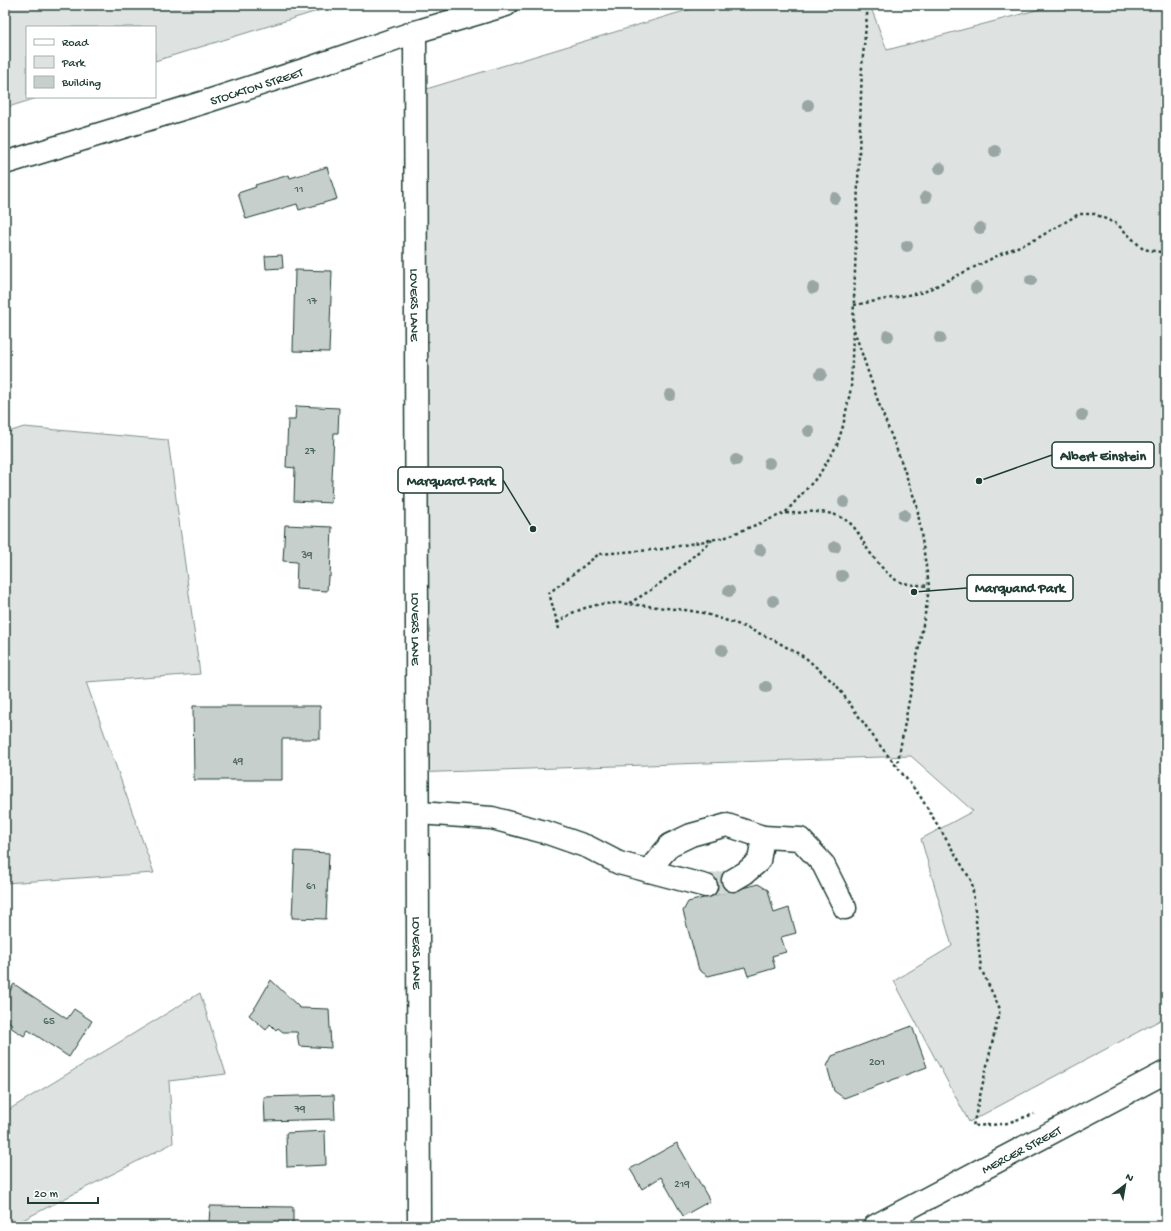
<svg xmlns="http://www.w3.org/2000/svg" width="1171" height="1231" viewBox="0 0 1171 1231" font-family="'Gochi Hand',sans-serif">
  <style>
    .green { fill: #dee3e2; stroke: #7e908b }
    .building { fill: #c7cfcc; stroke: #1f3d34 }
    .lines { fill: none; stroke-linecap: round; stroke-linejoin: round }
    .minor-tunnel { stroke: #d2d8d6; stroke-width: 22; stroke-dasharray: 22 11; stroke-linecap: butt }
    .minor-casing { stroke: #1f3d34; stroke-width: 25 }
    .major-casing { stroke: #1f3d34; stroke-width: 25 }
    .highway-casing { stroke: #1f3d34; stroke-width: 25 }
    .path { stroke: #1f3d34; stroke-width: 2.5; stroke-dasharray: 3 3; stroke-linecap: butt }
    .minor { stroke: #fff; stroke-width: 22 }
    .major { stroke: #fff; stroke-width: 22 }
    .highway { stroke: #fff; stroke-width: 22 }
    .tree { fill: #99a6a3 }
    .labels { text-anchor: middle; stroke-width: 4; stroke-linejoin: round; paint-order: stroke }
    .number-label { font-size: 11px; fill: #49625a }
    .street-label { font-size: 13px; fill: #1f3d34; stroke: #fff }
    .leader { fill: none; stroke: #1f3d34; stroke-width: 1.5 }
    .callout-dot { fill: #1f3d34; stroke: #fff; stroke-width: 1.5 }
    .callout { fill: #fff; stroke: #1f3d34; stroke-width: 1.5 }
    .callout-label { font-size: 14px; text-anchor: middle; font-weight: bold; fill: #1f3d34 }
  </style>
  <rect width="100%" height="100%" fill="#fff"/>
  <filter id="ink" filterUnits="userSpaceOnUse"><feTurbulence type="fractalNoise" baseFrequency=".025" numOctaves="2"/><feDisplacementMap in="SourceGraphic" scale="8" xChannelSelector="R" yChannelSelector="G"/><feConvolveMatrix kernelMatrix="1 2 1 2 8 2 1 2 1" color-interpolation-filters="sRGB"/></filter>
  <g filter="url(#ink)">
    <g class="green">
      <polygon points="5,5 337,5 155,61 155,27 27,27 27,97 40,97 5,108"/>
      <polygon points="704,5 870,5 887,50 1055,5 1166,5 1166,1017 969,1122 894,981 952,946 921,839 973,811 911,756 411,773 413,93"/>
      <polygon points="24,427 168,440 200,674 86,682 154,873 5,883 5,433"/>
      <polygon points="200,993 226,1074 169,1081 173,1143 11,1226 5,1226 5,1112"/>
    </g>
    <g class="building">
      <polygon points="327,167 337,199 299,210 297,204 246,219 238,193 256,187 255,185 289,175 290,178"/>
      <polygon points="282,255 283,268 266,269 265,256"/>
      <polygon points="295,270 332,271 329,352 293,351"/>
      <polygon points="296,406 339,408 338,433 334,433 331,503 294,501 295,468 286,467 288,420 295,420"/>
      <polygon points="285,525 332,527 330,577 328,577 327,591 296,589 297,562 283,561"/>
      <polygon points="193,706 320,706 320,739 282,739 282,780 194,780"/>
      <polygon points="295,851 329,853 326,919 292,918"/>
      <polygon points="758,884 768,890 774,913 789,908 796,933 781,937 786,952 772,956 775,968 748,976 745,967 708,976 699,970 683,911 688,902"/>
      <polygon points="271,980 300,1008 329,1009 331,1048 299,1046 297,1032 283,1032 278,1028 276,1030 270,1024 266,1030 249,1015 256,1006"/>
      <polygon points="14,984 67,1019 74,1009 92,1021 69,1057 28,1030 24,1036 10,1027 12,1024 5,1019 5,999"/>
      <polygon points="912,1026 927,1067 844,1098 834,1091 827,1066 832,1056"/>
      <polygon points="334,1095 335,1119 265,1121 264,1097"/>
      <polygon points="325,1131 326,1165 287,1167 286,1133"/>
      <polygon points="677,1143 710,1201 683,1216 661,1177 642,1189 630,1169"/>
      <polygon points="210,1206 293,1207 293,1226 192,1226 192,1223 209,1223"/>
    </g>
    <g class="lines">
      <polyline class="minor-tunnel" points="706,886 733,880"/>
      <defs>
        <g id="minor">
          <path id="s1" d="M415,32l4,1194"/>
          <polyline points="418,813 492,818 548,833 588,847 619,863 706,886"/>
          <polyline points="763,837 800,839 823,864 845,908"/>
          <polyline points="648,871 670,845 691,835 727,825 763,837 759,861 745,873 733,880"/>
        </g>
        <g id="major">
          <path id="s2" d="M875,1226l291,-154"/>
        </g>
        <g id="highway">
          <path id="s3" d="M5,163l203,-62 105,-34 102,-35 91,-27"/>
        </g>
      </defs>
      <use href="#minor" class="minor-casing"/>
      <use href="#major" class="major-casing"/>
      <use href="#highway" class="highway-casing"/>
      <g class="path">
        <polyline points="854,305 924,292 1001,254 1036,239 1079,214 1095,214 1117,224 1143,249 1166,253"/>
        <polyline points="854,330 879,404 900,458 917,506 929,586 927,603 897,766"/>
        <path d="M786,513c10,1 20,-2 31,-1 9,0 22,3 29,8 9,6 14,16 19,25 6,10 20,28 31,35 9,5 22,5 33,6"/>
        <path d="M629,603c31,-16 57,-41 83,-63"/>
        <polyline points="557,623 572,613 585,608 600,604 619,603 685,610 703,613 740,625 772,639 806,658 837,686 878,743 920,796 972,882 981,969 1000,1009 973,1126 1004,1124 1034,1114"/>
        <polyline points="559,629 549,593 599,554 663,549 726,537 785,513 819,475 837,445 843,426 851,388 862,66 868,5"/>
      </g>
      <use href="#minor" class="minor"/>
      <use href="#major" class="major"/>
      <use href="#highway" class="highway"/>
    </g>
    <g class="tree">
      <circle cx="808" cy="105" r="6"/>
      <circle cx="995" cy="151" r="6"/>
      <circle cx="940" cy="168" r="6"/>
      <circle cx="926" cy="197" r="6"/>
      <circle cx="835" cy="198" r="6"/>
      <circle cx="980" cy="228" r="6"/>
      <circle cx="907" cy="246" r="6"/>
      <circle cx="1031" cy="280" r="6"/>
      <circle cx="813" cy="288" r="6"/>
      <circle cx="976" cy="288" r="6"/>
      <circle cx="888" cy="336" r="6"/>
      <circle cx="940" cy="338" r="6"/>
      <circle cx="821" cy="374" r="6"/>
      <circle cx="670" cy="395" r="6"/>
      <circle cx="1082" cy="415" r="6"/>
      <circle cx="809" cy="431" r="6"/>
      <circle cx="736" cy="460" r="6"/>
      <circle cx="769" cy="463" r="6"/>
      <circle cx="844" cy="502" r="6"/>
      <circle cx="904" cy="515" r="6"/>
      <circle cx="835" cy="547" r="6"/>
      <circle cx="760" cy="550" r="6"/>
      <circle cx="842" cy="576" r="6"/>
      <circle cx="729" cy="591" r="6"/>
      <circle cx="773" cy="601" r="6"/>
      <circle cx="722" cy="650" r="6"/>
      <circle cx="766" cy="687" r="6"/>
    </g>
  </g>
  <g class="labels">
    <g class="number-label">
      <text x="299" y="192">11</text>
      <text x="312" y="304">17</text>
      <text x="310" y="454">27</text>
      <text x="307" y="558">39</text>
      <text x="238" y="764">49</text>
      <text x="311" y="889">61</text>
      <text x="49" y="1024">65</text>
      <text x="877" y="1065">201</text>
      <text x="300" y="1112">79</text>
      <text x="682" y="1187">219</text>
    </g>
    <g class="street-label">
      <text dy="5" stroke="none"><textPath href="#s3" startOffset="263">STOCKTON STREET</textPath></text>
      <text dy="5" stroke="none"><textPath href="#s1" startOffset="273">LOVERS LANE</textPath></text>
      <text dy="5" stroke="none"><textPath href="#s1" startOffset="597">LOVERS LANE</textPath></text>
      <text dy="5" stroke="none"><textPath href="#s1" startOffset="921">LOVERS LANE</textPath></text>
      <text dy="5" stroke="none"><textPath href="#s2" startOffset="165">MERCER STREET</textPath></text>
    </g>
  </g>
  <path class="leader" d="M979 481L1052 455M533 529L503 480M914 592L967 588"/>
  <g class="callout-dot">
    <circle cx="979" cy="481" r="4"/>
    <circle cx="533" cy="529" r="4"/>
    <circle cx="914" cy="592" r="4"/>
  </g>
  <g class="callout">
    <rect x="1052" y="442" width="102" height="26" rx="4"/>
    <rect x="398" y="467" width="105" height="26" rx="4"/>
    <rect x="967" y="575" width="106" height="26" rx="4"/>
  </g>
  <g class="callout-label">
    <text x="1103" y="460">Albert Einstein</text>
    <text x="451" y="485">Marquard Park</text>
    <text x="1020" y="592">Marquand Park</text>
  </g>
  <rect width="1171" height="1231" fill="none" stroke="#fff" stroke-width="20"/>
  <rect x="10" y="10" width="1151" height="1211" fill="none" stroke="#1f3d34" stroke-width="1.5" filter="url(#ink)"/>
  <rect x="26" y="26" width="130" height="72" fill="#ffffff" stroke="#a5b1ae"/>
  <rect x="34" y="39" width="20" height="6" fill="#ffffff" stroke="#a5b1ae"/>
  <text x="62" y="46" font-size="12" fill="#1f3d34">Road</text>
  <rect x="34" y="56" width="20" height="12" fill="#dee3e2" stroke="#a5b1ae"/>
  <text x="62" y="66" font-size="12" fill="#1f3d34">Park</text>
  <rect x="34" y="76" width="20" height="12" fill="#c7cfcc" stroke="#a5b1ae"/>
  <text x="62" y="86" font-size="12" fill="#1f3d34">Building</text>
  <g transform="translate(1125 1185) rotate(31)" stroke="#ffffff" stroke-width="3" paint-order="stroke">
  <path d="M0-3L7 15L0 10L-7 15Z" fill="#1f3d34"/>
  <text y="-6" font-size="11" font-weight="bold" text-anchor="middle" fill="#1f3d34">N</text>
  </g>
  <path d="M28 1197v6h70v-6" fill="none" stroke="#1f3d34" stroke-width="2"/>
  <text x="34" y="1197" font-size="12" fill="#1f3d34" stroke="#ffffff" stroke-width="3" paint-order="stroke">20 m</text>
</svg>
